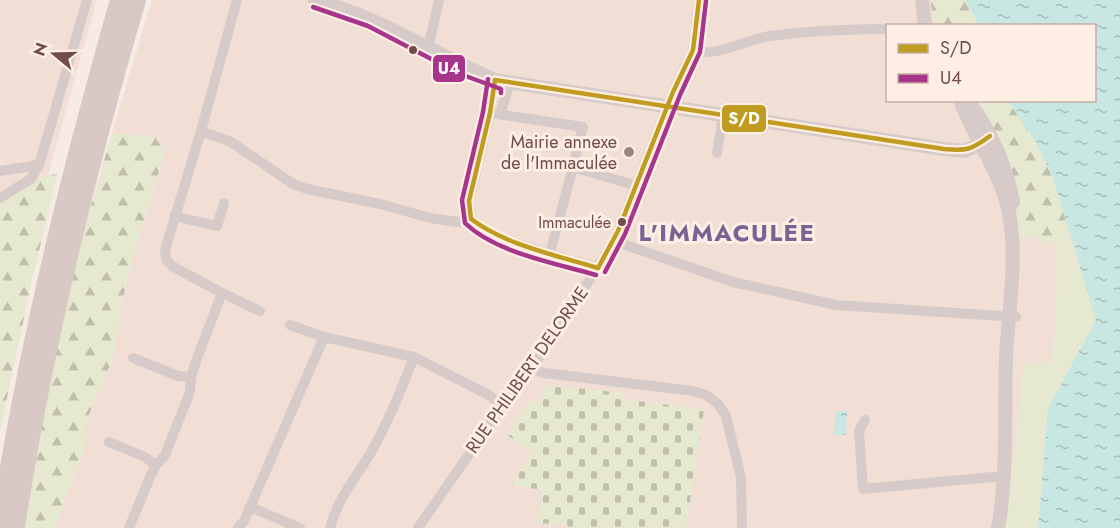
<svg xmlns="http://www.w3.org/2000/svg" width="1120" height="528" viewBox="0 0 1120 528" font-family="Jost,sans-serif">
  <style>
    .residential { fill: #f1dfd5 }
    .green { fill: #e6e9d0 }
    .forest { fill: url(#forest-firs) }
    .cemetery { fill: url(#cemetery-stones) }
    .water { fill: url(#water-ripples) }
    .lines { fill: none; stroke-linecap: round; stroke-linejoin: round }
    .minor { stroke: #d6cbc8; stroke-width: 10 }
    .tertiary { stroke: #d6cbc8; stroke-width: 14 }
    .trunk { stroke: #d8c9c4; stroke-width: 18 }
    .bus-1-casing { stroke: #ffeee4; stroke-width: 9 }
    .bus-2-casing { stroke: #ffeee4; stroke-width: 9 }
    .bus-1 { stroke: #bf9c20; stroke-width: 4.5 }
    .bus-2 { stroke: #a7358b; stroke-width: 4.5 }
    .bus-dot { fill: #714d47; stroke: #ffeee4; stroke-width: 2 }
    .poi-dot { fill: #a0847e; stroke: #ffeee4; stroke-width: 2 }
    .labels { text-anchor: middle; stroke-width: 6; stroke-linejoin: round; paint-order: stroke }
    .bus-label { font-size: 16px; fill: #714d47; stroke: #ffeee4; text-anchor: end }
    .poi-label { font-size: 18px; fill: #714d47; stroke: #ffeee4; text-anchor: end }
    .street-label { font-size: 18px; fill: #714d47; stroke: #ffeee4 }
    .district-label { font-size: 24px; font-weight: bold; letter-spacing: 1.5px; fill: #786395; stroke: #ffeee4 }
    .line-badge { stroke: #ffeee4; stroke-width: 2 }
    .badge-label { font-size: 16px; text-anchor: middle; font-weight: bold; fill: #fff }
  </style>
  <defs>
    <pattern id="forest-firs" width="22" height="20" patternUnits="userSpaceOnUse" patternTransform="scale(1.5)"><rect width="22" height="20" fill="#e6e9d0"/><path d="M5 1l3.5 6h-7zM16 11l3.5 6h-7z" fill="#bfbfab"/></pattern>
    <pattern id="cemetery-stones" width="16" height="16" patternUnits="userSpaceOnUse" patternTransform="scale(1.5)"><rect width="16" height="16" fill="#e6e9d0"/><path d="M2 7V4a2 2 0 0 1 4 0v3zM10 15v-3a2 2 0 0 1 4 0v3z" fill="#bfbfab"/></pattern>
    <pattern id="water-ripples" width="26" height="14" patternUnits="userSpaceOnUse" patternTransform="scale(1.5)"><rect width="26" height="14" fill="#c8e6e2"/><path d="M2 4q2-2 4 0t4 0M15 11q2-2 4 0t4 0" fill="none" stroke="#a7bdb9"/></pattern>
  </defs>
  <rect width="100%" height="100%" fill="#f6ebe5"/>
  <g class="residential">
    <polygon points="0,0 97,0 48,174 0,203"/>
    <polygon points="152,0 931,0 932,16 937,25 888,26 888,100 977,101 1057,243 1056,324 1051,363 1024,363 1014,462 999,528 54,528 86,445 84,426 113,358 121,306 133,256 165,152 155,137 112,133"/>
  </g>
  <polygon class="green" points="977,101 1008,101 1053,178 1096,320 1048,408 1038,528 999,528 1014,462 1024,363 1051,363 1056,324 1057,244 1018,234 1017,192 1002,148"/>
  <g class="forest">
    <polygon points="931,0 965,0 979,25 937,25 932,16"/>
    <path d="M977,101h31c17,24 33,49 44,76 8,20 13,42 19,63l-14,3 -39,-9 -1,-42 -15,-44z"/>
    <polygon points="112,133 155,137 165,152 133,256 121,306 113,358 84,426 86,445 54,528 26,528 32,482 54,361 76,257"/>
    <polygon points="48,174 57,175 31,285 0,431 0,203"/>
  </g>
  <polygon class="cemetery" points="547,385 623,393 627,400 704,409 686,528 568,528 568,525 537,523 543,490 511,485 532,453 506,434 530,400 538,403"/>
  <g class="water">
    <polygon points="965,0 1120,0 1120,528 1038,528 1048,408 1096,320 1053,178 1036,143 1008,101 1094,100 1094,26 979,25"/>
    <polygon points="836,411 847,411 846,435 834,435"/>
  </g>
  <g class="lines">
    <g class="minor">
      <polyline points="237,0 201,131 231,142 293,184 307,189 380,204 430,218 457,222 471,219"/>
      <polyline points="428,48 439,0"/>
      <path d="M693,50c26,8 52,-11 77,-14 39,-5 79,-7 118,-7"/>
      <path d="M495,80l-5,33 -21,88 2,18c28,25 90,37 127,49"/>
      <polyline points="490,113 583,127 573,167"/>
      <polyline points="500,114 510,83"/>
      <polyline points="717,153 723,116"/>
      <polyline points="0,171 33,166 40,162 87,0"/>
      <polyline points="0,198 31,179 40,163"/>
      <polyline points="174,216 217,226 224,203"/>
      <polyline points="614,241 733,282 836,305 1016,317"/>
      <polyline points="550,253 573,167 637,186"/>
      <polyline points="222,293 260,311"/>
      <polyline points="290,325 324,337 414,357 487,394 503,405"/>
      <polyline points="133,358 178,376 191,377"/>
      <polyline points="530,368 544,373 693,391 706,395 718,404 726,416 741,478 742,528"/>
      <polyline points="865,420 859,431 863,489 1003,476"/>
      <polyline points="109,442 145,457 156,465"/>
      <polyline points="250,507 300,528"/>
      <polyline points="129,528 150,477 156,465 165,455 190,392 191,377 196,361 222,293 172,266 166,259 165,250 201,131"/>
      <polyline points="238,528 244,521 324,337"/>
      <path d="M330,528c7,-28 25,-49 40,-74 18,-31 31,-64 44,-97"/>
      <polyline points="418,528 503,405 548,345 614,241 673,92 693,50 699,0"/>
    </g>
    <g class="tertiary">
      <path d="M315,0c64,17 120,54 180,80l449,69 20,2 14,-6 12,-9"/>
      <polyline points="922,0 925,26"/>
      <path d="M960,100c14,39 40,70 49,113 9,47 -1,99 -3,146 -2,56 2,114 -8,169"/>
      <path d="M969,103c22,27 38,65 44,99"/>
    </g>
    <g class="trunk">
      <path d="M0,523c27,-178 70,-351 119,-523"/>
      <path d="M16,528c27,-179 70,-355 121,-528"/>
    </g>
    <defs>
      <g id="bus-1">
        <path d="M495,80l449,69c23,2 27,1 46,-13"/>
        <path d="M495,80l-5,33 -21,88 2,18c37,27 84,36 127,49"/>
        <polyline points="598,268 618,231 673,92 693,50 699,0"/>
      </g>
      <g id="bus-2">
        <polyline points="313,7 368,26 460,74 501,89 501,93"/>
        <path d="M488,79l-5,33 -21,88 3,23c31,30 90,40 131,52"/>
        <polyline points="605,272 625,234 680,95 700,52 706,1"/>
      </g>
    </defs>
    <use href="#bus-1" class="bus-1-casing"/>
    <use href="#bus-2" class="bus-2-casing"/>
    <use href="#bus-1" class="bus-1"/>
    <use href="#bus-2" class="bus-2"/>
  </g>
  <g class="bus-dot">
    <circle cx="413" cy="50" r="5"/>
    <circle cx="622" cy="222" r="5"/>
  </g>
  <circle class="poi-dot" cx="629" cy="152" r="6"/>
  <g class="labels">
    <g class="bus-label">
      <text x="611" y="228">Immaculée</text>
    </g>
    <g class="poi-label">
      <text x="617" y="148">Mairie annexe<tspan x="617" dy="21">de l'Immaculée</tspan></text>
    </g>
    <g class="street-label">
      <text transform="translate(527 370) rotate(-55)" y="6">RUE PHILIBERT DELORME</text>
    </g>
    <g class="district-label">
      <text x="727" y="241">L'IMMACULÉE</text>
    </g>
  </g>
  <g class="line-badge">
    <rect x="432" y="54" width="34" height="29" rx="6" fill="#a7358b"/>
    <rect x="721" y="104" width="46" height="29" rx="6" fill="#bf9c20"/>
  </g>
  <g class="badge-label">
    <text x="449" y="74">U4</text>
    <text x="744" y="124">S/D</text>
  </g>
  <rect x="886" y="24" width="210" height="78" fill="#ffeee4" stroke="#c6aea5" stroke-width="1.5"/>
  <rect x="898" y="44" width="30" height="9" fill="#bf9c20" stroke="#c6aea5" stroke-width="1.5"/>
  <text x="940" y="54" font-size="18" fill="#714d47">S/D</text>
  <rect x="898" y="74" width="30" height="9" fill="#a7358b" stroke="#c6aea5" stroke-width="1.5"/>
  <text x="940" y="84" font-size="18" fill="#714d47">U4</text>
  <g transform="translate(54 54) rotate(289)" stroke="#ffeee4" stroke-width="4.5" paint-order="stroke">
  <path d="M0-4.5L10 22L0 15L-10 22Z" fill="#714d47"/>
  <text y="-9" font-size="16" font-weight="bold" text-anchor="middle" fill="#714d47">N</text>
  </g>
</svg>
